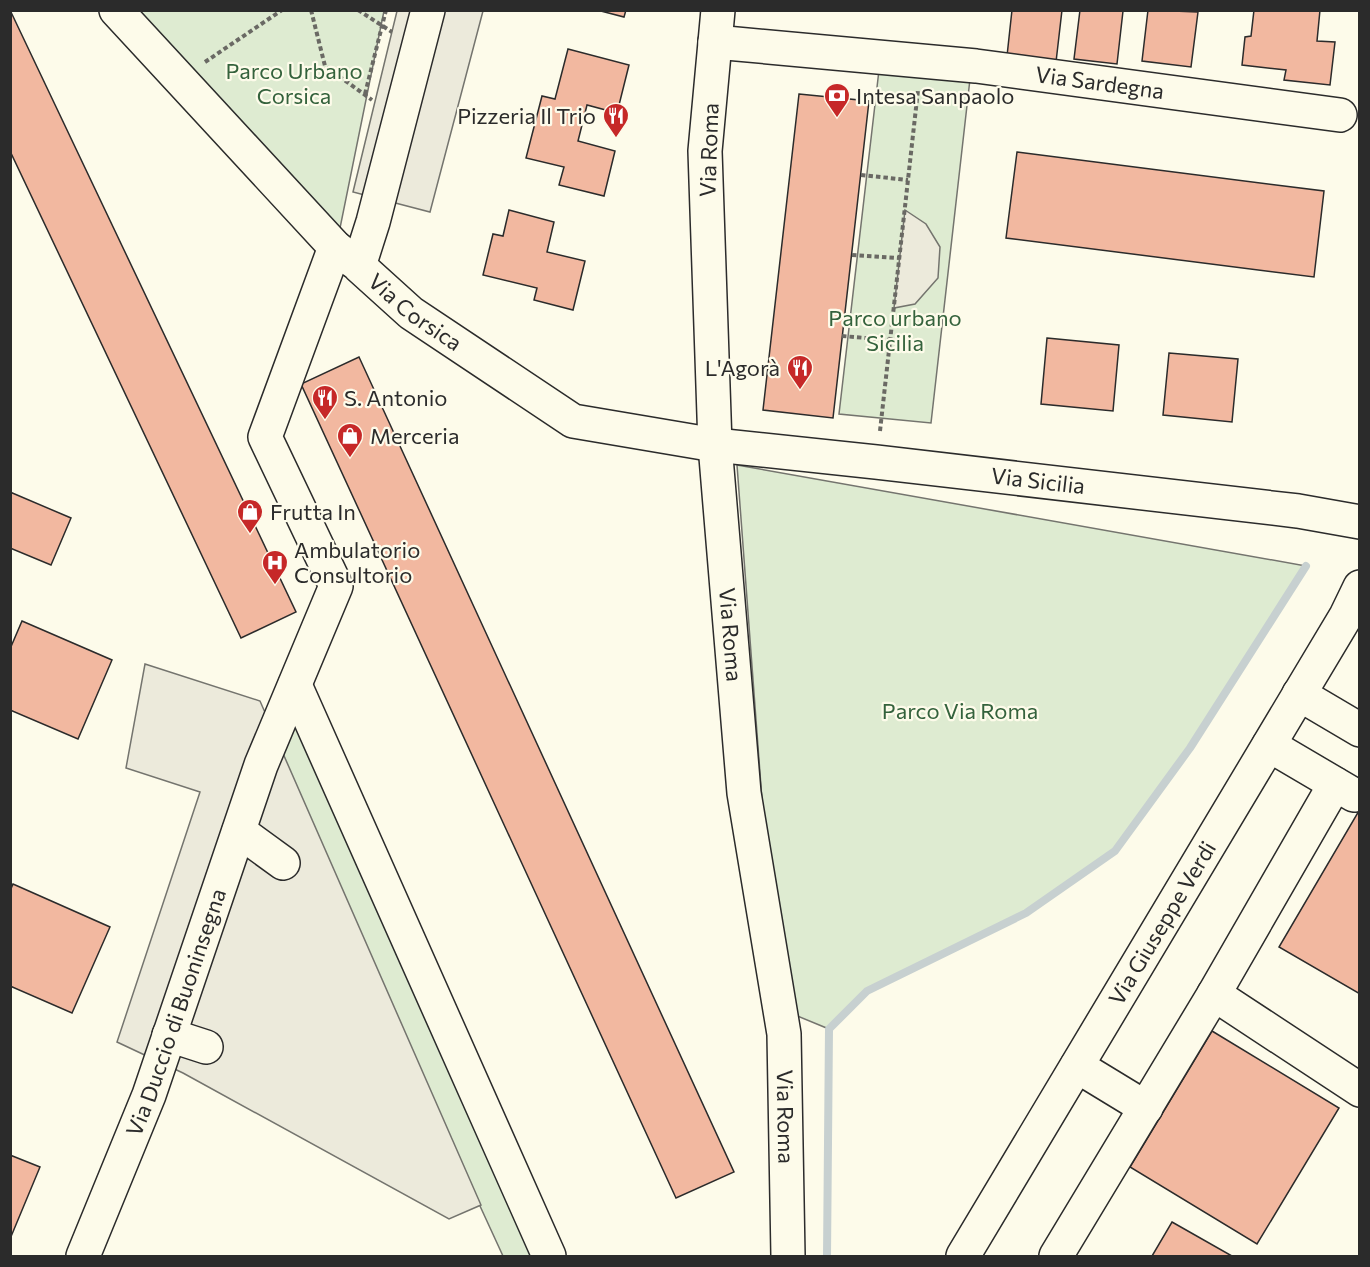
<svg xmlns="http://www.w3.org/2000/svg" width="1370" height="1267" viewBox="0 0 1370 1267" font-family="Commissioner,sans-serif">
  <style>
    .green { fill: #deebd1; stroke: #74746e; stroke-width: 1.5 }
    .parking { fill: #eceadb; stroke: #74746e; stroke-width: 1.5 }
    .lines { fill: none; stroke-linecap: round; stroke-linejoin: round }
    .stream { stroke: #c7d0d0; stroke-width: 8 }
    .building { fill: #f2b8a0; stroke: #2b2b2b; stroke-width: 1.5 }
    .minor-casing { stroke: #2b2b2b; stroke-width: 36 }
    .major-casing { stroke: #2b2b2b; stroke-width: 36 }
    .path { stroke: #6a6964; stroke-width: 4; stroke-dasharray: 4.5 3; stroke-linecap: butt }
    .minor { stroke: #fdfbea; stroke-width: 33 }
    .major { stroke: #fdfbea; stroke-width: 33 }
    .labels { text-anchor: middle; stroke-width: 4.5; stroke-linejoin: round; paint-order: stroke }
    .park-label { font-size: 22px; fill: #34623c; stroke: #fdfbea }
    .street-label { font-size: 22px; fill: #2b2b2b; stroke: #fdfbea }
    .poi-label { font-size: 22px; fill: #2b2b2b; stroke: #fdfbea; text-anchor: start }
  </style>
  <rect width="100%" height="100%" fill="#fdfbea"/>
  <g class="green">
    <polygon points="123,11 384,11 338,238"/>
    <polygon points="879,70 970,79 931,423 839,414"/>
    <polygon points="737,465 1306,566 1190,748 1115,851 1026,913 867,991 829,1029 795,1015 762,800"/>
    <polygon points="295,685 557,1256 503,1256 269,747"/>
  </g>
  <g class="parking">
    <polygon points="397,11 483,11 430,212 353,192"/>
    <polygon points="905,210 926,224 940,247 938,278 915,304 894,308"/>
    <polygon points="145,664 260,701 481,1205 449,1219 183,1073 117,1042 200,792 126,768"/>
  </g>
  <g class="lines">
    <polyline class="stream" points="827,1256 829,1029 867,991 1026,913 1115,851 1190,748 1306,566"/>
  </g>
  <g class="building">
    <polygon points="10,10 296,612 241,638 10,151"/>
    <polygon points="597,10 626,10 624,17"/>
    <polygon points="1012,10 1062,10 1056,62 1007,56"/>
    <polygon points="1080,10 1123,11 1117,64 1074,59"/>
    <polygon points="1148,10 1198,12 1191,67 1142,61"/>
    <polygon points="1254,10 1320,10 1317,41 1335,42 1330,85 1284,80 1286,70 1242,65 1245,37 1251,36"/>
    <polygon points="568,49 629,65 617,113 587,105 578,141 615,151 604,196 559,185 564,167 526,158 542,96 555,99"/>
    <polygon points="799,94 869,101 833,418 763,410"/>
    <polygon points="1017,152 1324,191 1314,277 1006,238"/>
    <polygon points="509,210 554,222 547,252 585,261 573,310 534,300 537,288 483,275 493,234 503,236"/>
    <polygon points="1047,338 1119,345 1113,411 1041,404"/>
    <polygon points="1169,353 1238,359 1232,422 1163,415"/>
    <polygon points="359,357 734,1172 676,1198 301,384"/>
    <polygon points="10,492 71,518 51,565 10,548"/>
    <polygon points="22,621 112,660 78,739 10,710 10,649"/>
    <polygon points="1360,809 1360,994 1279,947"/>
    <polygon points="13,884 110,927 72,1013 10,986 10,891"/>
    <polygon points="1212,1031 1339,1108 1257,1244 1130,1167"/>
    <polygon points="10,1155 40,1167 10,1239"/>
    <polygon points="1172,1222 1232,1256 1152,1256"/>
  </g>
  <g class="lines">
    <defs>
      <g id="minor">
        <polyline points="116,10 335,247 353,261"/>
        <path id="s1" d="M428,10l-55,212 -14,44 52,47 162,108 142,24 161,17 422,49 62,11"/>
        <path id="s2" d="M718,10l-13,141 10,294 29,348 40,241 4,222"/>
        <path id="s3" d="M715,42l261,24 364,49"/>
        <polyline points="295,685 549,1256"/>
        <polyline points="1299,694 1360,730"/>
        <polyline points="1269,745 1354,795"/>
        <polyline points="239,831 283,863"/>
        <polyline points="1214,994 1360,1090"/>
        <polyline points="169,1035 206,1047"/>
        <polyline points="1077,1066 1146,1108"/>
        <path id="s4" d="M83,1256l66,-161 112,-330 75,-179 -71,-149 70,-190"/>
        <polyline points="1056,1256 1214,994 1335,784"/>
      </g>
      <g id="major">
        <path id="s5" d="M963,1256l383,-640 14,-29"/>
      </g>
    </defs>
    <use href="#minor" class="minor-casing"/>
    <use href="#major" class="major-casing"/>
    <g class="path">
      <polyline points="311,10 325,66 372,100"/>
      <polyline points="358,10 392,32"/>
      <polyline points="205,62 282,10"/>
      <polyline points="365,94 386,10"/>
      <polyline points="861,175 908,180"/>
      <polyline points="852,255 899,258"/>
      <polyline points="842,336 890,340"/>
      <polyline points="880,431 918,90"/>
    </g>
    <use href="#minor" class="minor"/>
    <use href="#major" class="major"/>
  </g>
  <defs>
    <symbol id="bank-pin" viewBox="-11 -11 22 30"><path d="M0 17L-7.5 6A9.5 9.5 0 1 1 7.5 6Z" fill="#c62828" stroke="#fdfbea"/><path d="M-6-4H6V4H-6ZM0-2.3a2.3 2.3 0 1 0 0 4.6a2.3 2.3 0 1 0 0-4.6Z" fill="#fff"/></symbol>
    <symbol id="restaurant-pin" viewBox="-11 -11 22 30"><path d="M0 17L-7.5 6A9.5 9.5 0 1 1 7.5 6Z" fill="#c62828" stroke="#fdfbea"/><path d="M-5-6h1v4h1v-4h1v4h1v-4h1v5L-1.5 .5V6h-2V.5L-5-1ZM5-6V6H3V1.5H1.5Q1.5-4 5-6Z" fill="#fff"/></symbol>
    <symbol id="shop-pin" viewBox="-11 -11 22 30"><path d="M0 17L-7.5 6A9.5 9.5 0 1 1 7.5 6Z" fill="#c62828" stroke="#fdfbea"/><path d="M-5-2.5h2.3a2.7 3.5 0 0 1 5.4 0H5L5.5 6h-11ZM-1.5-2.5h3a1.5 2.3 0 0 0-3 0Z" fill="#fff"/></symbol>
    <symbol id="hospital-pin" viewBox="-11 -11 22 30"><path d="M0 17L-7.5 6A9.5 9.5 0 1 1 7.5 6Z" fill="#c62828" stroke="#fdfbea"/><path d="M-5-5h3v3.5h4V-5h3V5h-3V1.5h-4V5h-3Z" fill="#fff"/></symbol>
  </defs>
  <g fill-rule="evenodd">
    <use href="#bank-pin" x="822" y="81" width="30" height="40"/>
    <use href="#restaurant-pin" x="601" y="101" width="30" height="40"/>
    <use href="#restaurant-pin" x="785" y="353" width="30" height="40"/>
    <use href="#restaurant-pin" x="310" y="383" width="30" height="40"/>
    <use href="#shop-pin" x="335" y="421" width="30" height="40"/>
    <use href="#shop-pin" x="235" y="497" width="30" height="40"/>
    <use href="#hospital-pin" x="260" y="548" width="30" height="40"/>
  </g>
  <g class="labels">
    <g class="park-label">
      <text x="294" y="79">Parco Urbano<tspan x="294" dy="25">Corsica</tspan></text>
      <text x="895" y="326">Parco urbano<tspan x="895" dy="25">Sicilia</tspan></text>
      <text x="960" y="719">Parco Via Roma</text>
    </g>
    <g class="street-label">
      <text dy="8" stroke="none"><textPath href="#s3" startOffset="387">Via Sardegna</textPath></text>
      <text transform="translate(709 150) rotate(-88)" y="8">Via Roma</text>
      <text dy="8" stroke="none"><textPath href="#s1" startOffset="338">Via Corsica</textPath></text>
      <text dy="8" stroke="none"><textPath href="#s1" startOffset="999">Via Sicilia</textPath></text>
      <text dy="8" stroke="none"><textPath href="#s2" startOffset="626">Via Roma</textPath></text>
      <text dy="8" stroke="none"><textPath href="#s5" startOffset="388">Via Giuseppe Verdi</textPath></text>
      <text dy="8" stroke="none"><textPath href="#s4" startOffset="261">Via Duccio di Buoninsegna</textPath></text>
      <text dy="8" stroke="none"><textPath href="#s2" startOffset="1112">Via Roma</textPath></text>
    </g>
    <g class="poi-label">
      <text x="856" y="104">Intesa Sanpaolo</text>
      <text x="596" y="124" text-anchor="end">Pizzeria Il Trio</text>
      <text x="780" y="376" text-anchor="end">L'Agorà</text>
      <text x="344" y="406">S. Antonio</text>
      <text x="370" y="444">Merceria</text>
      <text x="270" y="520">Frutta In</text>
      <text x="294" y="558">Ambulatorio<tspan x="294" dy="25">Consultorio</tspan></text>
    </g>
  </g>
  <rect width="1370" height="1267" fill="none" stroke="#2b2b2b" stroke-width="24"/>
</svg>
